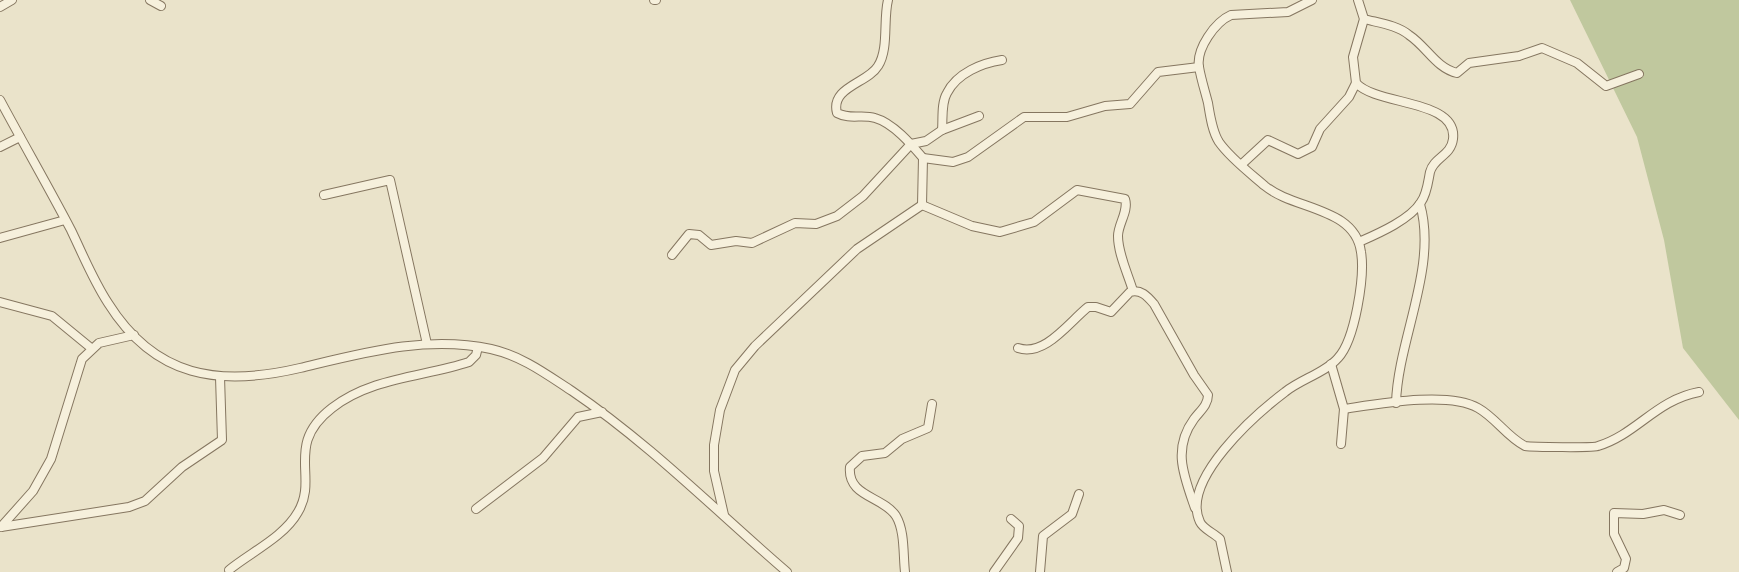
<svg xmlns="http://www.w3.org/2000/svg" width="1739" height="572" viewBox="0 0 1739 572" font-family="'Playfair Display',serif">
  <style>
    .green { fill: #c0c89e }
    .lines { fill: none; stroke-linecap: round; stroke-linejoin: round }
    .minor-casing { stroke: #857660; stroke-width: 10 }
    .minor { stroke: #f6f0dc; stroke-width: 8 }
  </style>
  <rect width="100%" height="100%" fill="#eae3ca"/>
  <polygon class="green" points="1570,0 1739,0 1739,420 1683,348 1664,240 1637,137"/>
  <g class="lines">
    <defs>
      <g id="minor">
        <polyline points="150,0 161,6"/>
        <polyline points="654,0 656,0"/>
        <path d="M888,0c-5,20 1,49 -10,66 -10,17 -48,21 -41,47 13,7 25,1 38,5 18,5 36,26 48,40l-1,47"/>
        <path d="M1358,0l6,19 -11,38 3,26c21,23 102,16 97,56 -2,17 -19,18 -23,33 -2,10 -3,22 -9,30 -11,18 -44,32 -62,40"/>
        <polyline points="0,7 12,0"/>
        <path d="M1364,19c15,4 33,6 45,16 18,12 27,33 48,38l12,-10 50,-7 23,-8 35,15 29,23 33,-12"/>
        <path d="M0,100c23,43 48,86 71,130 12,25 22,50 37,73 47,75 111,84 192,65 63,-15 126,-33 191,-19 31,7 55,25 81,42 78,53 144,120 215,181"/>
        <path d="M942,130c1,-11 -1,-27 5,-37 10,-20 35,-30 55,-33"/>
        <polyline points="0,147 20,137"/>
        <polyline points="923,158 953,162 968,157 1024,117 1067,117 1105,106 1130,104 1158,72 1199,67"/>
        <polyline points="1242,164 1268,140 1298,154 1312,147 1320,129 1349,97 1356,83"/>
        <polyline points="324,195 390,180 427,344"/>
        <path d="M922,205l50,21 28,6 34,-10 43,-32 48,9c4,12 -7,25 -7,37 0,18 10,38 15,55"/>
        <polyline points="0,238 65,220"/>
        <polyline points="672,255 689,234 699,235 711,245 736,241 752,243 795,223 816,224 837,216 863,196 911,144 926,141 942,130 979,116"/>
        <polyline points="0,302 52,316 91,348"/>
        <path d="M1018,348c27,9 51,-26 70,-41h8l15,5 19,-20c11,-3 17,4 24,12l40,71 14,20c0,10 -8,16 -14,24 -22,30 -10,57 1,89"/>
        <polyline points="1331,364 1344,409 1341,444"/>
        <path d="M1396,403c2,-64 42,-136 24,-199"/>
        <path d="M1344,409c34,-5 104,-18 134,-1 18,10 29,29 47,38 7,1 69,2 73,0 39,-12 58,-46 101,-54"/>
        <polyline points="476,509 543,458 578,417 602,412"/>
        <polyline points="724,515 714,471 714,445 720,410 735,370 755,346 857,249 922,205"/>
        <polyline points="1,527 129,507 145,501 182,467 222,440 220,377"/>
        <polyline points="1,527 33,491 51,459 82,359 99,343 134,335"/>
        <path d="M229,570c22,-18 55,-33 69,-58 21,-35 -14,-67 34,-104 40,-31 92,-31 137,-46l7,-7 2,-8"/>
        <path d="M905,572c-2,-17 0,-41 -9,-56 -13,-20 -49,-19 -46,-49l12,-11 23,-3 17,-14 26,-11 4,-24"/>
        <polyline points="994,572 1018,538 1019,526 1011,519"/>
        <polyline points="1040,572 1043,536 1072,514 1079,494"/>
        <path d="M1227,572l-7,-33c-6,-6 -17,-10 -20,-17 -20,-42 56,-108 85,-130 16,-13 40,-19 53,-34 17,-18 27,-82 23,-106 -6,-45 -67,-42 -96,-66 -15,-13 -35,-28 -46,-44 -7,-11 -9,-27 -11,-39 -3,-12 -7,-24 -9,-36 -3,-18 16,-45 32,-52l57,-3 24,-12"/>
        <polyline points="1617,572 1624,568 1626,559 1614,534 1614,513 1643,514 1664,510 1680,515"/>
      </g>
    </defs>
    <use href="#minor" class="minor-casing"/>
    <use href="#minor" class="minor"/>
  </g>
</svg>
